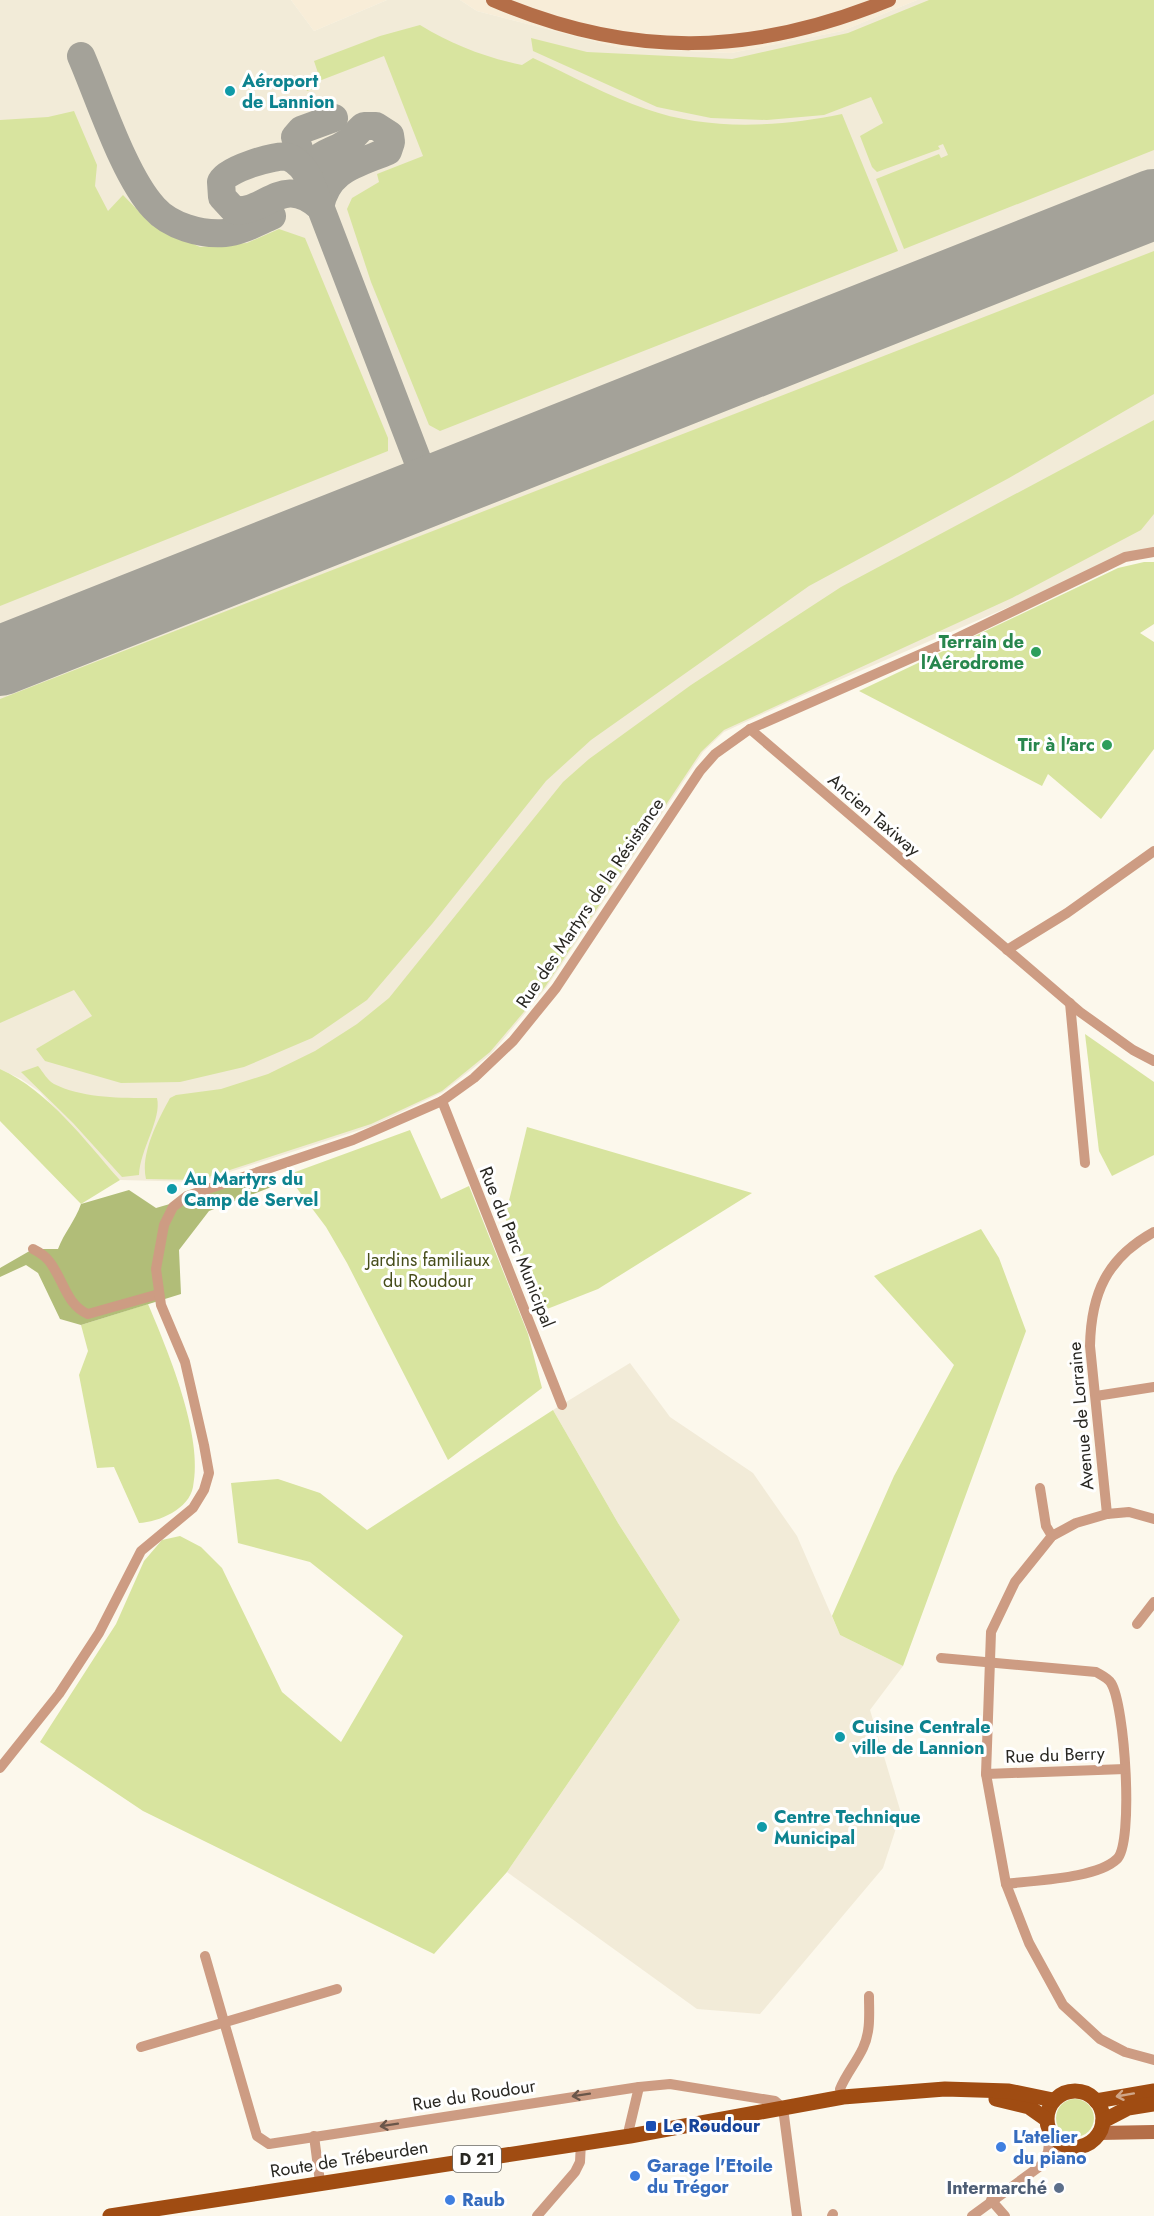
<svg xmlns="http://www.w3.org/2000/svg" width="1154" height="2216" viewBox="0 0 1154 2216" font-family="Jost,sans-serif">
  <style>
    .commercial { fill: #f8edd8 }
    .built { fill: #f2ebd8 }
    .green { fill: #d8e49f }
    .forest { fill: #b1bd78 }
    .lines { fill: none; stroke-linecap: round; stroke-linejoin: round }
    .taxiway { stroke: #a4a299; stroke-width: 28 }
    .runway { stroke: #a4a299; stroke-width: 70 }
    .street { stroke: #cd9c83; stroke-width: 10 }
    .secondary { stroke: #b46e48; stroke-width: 14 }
    .primary { stroke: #a04c12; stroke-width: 15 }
    .oneway { stroke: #6a5649 }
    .oneway2 { stroke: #d0a688 }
    .culture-dot { fill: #0f9aa8; stroke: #fff; stroke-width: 2 }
    .leisure-dot { fill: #2e9e5b; stroke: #fff; stroke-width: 2 }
    .transit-dot { fill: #1a4fb4; stroke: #fff; stroke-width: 2 }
    .shop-dot { fill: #3f7fe0; stroke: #fff; stroke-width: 2 }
    .service-dot { fill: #5c6f8a; stroke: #fff; stroke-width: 2 }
    .labels { text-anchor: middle; stroke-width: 6; stroke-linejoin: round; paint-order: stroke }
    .shield { fill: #fff; stroke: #686864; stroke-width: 1.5 }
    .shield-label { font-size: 16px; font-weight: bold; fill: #282722 }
    .culture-label { font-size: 18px; font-weight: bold; fill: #0d838f; stroke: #fff; text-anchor: start }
    .leisure-label { font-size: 18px; font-weight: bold; fill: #27864d; stroke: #fff; text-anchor: end }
    .street-label { font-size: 18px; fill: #282722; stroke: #fff }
    .park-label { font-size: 18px; fill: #464d1a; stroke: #fff }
    .transit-label { font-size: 18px; font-weight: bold; fill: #164399; stroke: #fff; text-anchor: start }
    .shop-label { font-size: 18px; font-weight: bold; fill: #366cbe; stroke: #fff; text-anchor: start }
    .service-label { font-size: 18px; font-weight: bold; fill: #4e5e75; stroke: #fff; text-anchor: end }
  </style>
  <rect width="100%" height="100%" fill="#fcf8ec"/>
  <g class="commercial">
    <polygon points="291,0 387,0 314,31"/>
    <polygon points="460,0 917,0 842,31 731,53 621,48 477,11"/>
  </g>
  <g class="built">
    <polygon points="0,0 291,0 314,31 387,0 460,0 477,11 621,48 731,53 842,31 917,0 1154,0 1154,552 1125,557 802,696 724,732 703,752 546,988 491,1054 443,1092 372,1126 199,1182 120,1180 40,1092 21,1079 0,1069"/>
    <polygon points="630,1363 670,1417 753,1473 797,1536 840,1635 903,1666 870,1710 901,1813 883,1868 760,2014 697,2009 507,1872 680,1620 618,1523 553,1410"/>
  </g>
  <g class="green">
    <polygon points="929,0 1154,0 1154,150 904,249 876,179 939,154 941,158 948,155 943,144 938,146 940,149 877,172 872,167 860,136 883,123 871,97 824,115 767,120 711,118 657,107 533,51 531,38 587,52 732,59 848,33"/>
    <path d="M420,25c33,20 64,32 102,40l11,-7c37,17 75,38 113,51 62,22 133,18 196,5l56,137 -458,180 -11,-6 -58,-143 -24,-73 5,-11 27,-16 -2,-8 46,-18 -39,-100 -65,25 1,5 -13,5 -3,-9 15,-6 -5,-15 66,-25z"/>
    <polygon points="74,111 97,165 95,186 108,211 123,195 153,226 200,247 247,243 279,229 305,238 388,438 388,451 0,606 0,120 48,117"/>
    <polygon points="1154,251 1154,394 1009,478 809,586 591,740 546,781 432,924 367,1000 312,1038 244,1067 180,1082 121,1083 45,1061 36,1049 92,1016 74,990 0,1023 0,699"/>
    <path d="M1154,420v94l-13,16 -129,68 -288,132 -23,22 -156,235 -55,65 -48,39 -71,33 -172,56 -53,-1c-6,-25 12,-59 24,-81l6,-3 45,-6 47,-15 47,-23 42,-27 32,-26 174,-216 26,-23 102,-74 150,-98z"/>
    <polygon points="1144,562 1154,562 1154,624 1140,633 1154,642 1154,749 1101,819 1048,774 1042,786 859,691 1118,568"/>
    <polygon points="1085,1034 1154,1082 1154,1155 1112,1176 1099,1151"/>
    <path d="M38,1066c5,6 10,15 16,18 30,15 70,14 103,14 5,21 -17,51 -18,77l-17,2 -49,-54 -52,-51z"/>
    <path d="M0,1069c50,23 84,71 120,111l-39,24 -81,-83z"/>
    <polygon points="527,1127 752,1193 598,1289 542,1311 505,1217"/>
    <polygon points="410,1130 441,1199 469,1186 528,1334 542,1388 448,1460 347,1263 326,1227 287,1175"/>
    <polygon points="981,1229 999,1258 1026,1331 903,1666 840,1635 832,1616 894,1476 954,1365 874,1276"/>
    <path d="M148,1304c20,47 56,133 45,183 -4,22 -34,35 -54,36l-25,-56 -17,1 -18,-93 9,-24 -7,-26z"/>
    <polygon points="553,1410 618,1523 680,1620 507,1872 434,1954 143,1811 40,1742 116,1624 144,1561 162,1540 180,1536 201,1547 222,1568 282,1692 341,1742 403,1636 310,1562 238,1543 231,1483 278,1479 320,1493 367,1530"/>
    <circle cx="1075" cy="2118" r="19"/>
  </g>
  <path class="forest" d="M270,1175l4,11 -65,25 -30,39 2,44 -100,31 -21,-6 -22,-46 -12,-8 -26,12v-9l33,-19h25c6,-16 17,-28 23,-45l48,-14 27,18z"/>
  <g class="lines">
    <g class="taxiway">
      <path d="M81,56c18,41 43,120 73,152 16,18 47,27 71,25 15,-1 33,-11 47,-17"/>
      <polyline points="308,175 295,137 301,130 334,118"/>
      <path d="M310,180c4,-30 17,-24 36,-37 7,-4 11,-12 18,-17h12l14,9 1,7 -3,9c-33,14 -60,18 -68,56"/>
      <path d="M320,207c-38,-34 -54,7 -86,3l-12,-13 -1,-15c3,-12 55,-28 67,-25 11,4 17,13 22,23l109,284c2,19 -4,29 -20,40"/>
      <polyline points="419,464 438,479 459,479"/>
    </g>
    <polyline class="runway" points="0,661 1154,204"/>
    <g class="street">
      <polyline points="750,729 1080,1012 1133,1050 1154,1061"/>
      <polyline points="1007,950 1067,913 1154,851"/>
      <polyline points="1070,1003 1085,1163"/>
      <polyline points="442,1101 562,1405"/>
      <path d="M33,1249c6,3 12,7 16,12 14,17 17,44 39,53l71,-20"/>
      <polyline points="1096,1396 1154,1387"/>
      <polyline points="1040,1488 1046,1526 1052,1536"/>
      <path d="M1107,1514l-17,-168c1,-53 17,-88 64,-114"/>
      <polyline points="1154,1519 1129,1512 1107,1514 1076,1523 1052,1536 1015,1582 991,1632 986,1774 1006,1884 1029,1943 1063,2005 1100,2039 1125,2052 1154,2060"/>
      <polyline points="1137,1624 1154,1602"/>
      <path d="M941,1658l155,14c5,3 12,6 15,11 14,22 23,160 6,176 -21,20 -83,21 -111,25"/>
      <polyline points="0,1768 59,1694 99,1633 141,1551 193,1508 204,1490 209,1473 204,1445 185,1362 161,1305 156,1269 164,1225 173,1207 187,1196 353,1140 442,1101 474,1078 513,1041 556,988 700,771 715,754 750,729 955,639 1125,557 1154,552"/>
      <polyline points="986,1774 1125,1769"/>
      <polyline points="205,1956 257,2136 269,2144 639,2087 670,2084 775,2101 783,2108 797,2216"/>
      <polyline points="141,2047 337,1989"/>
      <path d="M843,2097l-3,-8c6,-15 16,-26 23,-41 8,-17 6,-35 6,-52"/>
      <polyline points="314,2136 320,2182"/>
      <polyline points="630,2136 629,2129 639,2087"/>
      <polyline points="1042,2164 1048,2152 1050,2134"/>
      <polyline points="991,2200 1005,2216"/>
      <polyline points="537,2216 575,2172 580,2162 581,2142"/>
      <polyline points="832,2216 833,2214"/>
      <polyline points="972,2216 1054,2156 1063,2145"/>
    </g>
    <g class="secondary">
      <path d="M493,0c138,59 258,56 396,0"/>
      <polyline points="1099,2133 1154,2132"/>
    </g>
    <g class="primary">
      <circle cx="1075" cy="2119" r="28"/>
      <polyline points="996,2099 1029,2107 1046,2119"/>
      <polyline points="1096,2101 1154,2091"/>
      <polyline points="1103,2121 1128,2108 1154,2104"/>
      <polyline points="110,2216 630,2136 843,2097 945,2089 1009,2091 1053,2100"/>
    </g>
  </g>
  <defs><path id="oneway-shaft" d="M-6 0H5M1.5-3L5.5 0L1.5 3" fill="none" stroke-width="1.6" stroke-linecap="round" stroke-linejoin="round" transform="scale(1.5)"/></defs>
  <g class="oneway">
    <use href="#oneway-shaft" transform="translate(581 2095) rotate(171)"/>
    <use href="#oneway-shaft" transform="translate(389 2125) rotate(171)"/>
  </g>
  <use class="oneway2" href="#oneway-shaft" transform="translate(1125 2095) rotate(170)"/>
  <g class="culture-dot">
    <circle cx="230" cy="91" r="6"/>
    <circle cx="172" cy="1189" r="6"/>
    <circle cx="840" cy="1737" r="6"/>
    <circle cx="762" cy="1827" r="6"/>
  </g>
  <g class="leisure-dot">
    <circle cx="1036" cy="652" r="6"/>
    <circle cx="1107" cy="745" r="6"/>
  </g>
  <rect class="transit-dot" x="645" y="2120" width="12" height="12" rx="3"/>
  <g class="shop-dot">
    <circle cx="1001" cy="2147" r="6"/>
    <circle cx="635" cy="2176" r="6"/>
    <circle cx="450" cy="2200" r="6"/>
  </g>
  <circle class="service-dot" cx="1059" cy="2188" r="6"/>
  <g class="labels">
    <rect class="shield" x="453" y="2146" width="48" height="26" rx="4.5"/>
    <g class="shield-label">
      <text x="477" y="2165">D 21</text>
    </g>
    <g class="culture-label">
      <text x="242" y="87">Aéroport<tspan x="242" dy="21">de Lannion</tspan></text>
      <text x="184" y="1185">Au Martyrs du<tspan x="184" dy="21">Camp de Servel</tspan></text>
      <text x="852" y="1733">Cuisine Centrale<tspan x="852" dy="21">ville de Lannion</tspan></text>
      <text x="774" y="1823">Centre Technique<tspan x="774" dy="21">Municipal</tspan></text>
    </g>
    <g class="leisure-label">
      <text x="1024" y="648">Terrain de<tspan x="1024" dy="21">l'Aérodrome</tspan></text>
      <text x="1095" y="751">Tir à l'arc</text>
    </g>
    <g class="street-label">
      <text transform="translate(874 815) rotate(41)" y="6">Ancien Taxiway</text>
      <text transform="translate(590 903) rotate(-56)" y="6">Rue des Martyrs de la Résistance</text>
      <text transform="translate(517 1247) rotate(68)" y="6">Rue du Parc Municipal</text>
      <text transform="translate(1081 1416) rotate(-95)" y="6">Avenue de Lorraine</text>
      <text transform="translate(1055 1755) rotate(-2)" y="6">Rue du Berry</text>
      <text transform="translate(474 2095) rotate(-9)" y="6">Rue du Roudour</text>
      <text transform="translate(349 2159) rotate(-9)" y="6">Route de Trébeurden</text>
    </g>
    <g class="park-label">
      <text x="428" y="1266">Jardins familiaux<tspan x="428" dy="21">du Roudour</tspan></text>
    </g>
    <g class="transit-label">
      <text x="663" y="2132">Le Roudour</text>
    </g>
    <g class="shop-label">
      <text x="1013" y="2143">L'atelier<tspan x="1013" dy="21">du piano</tspan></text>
      <text x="647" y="2172">Garage l'Etoile<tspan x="647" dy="21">du Trégor</tspan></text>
      <text x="462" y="2206">Raub</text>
    </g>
    <g class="service-label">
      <text x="1047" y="2194">Intermarché</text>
    </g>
  </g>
</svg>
